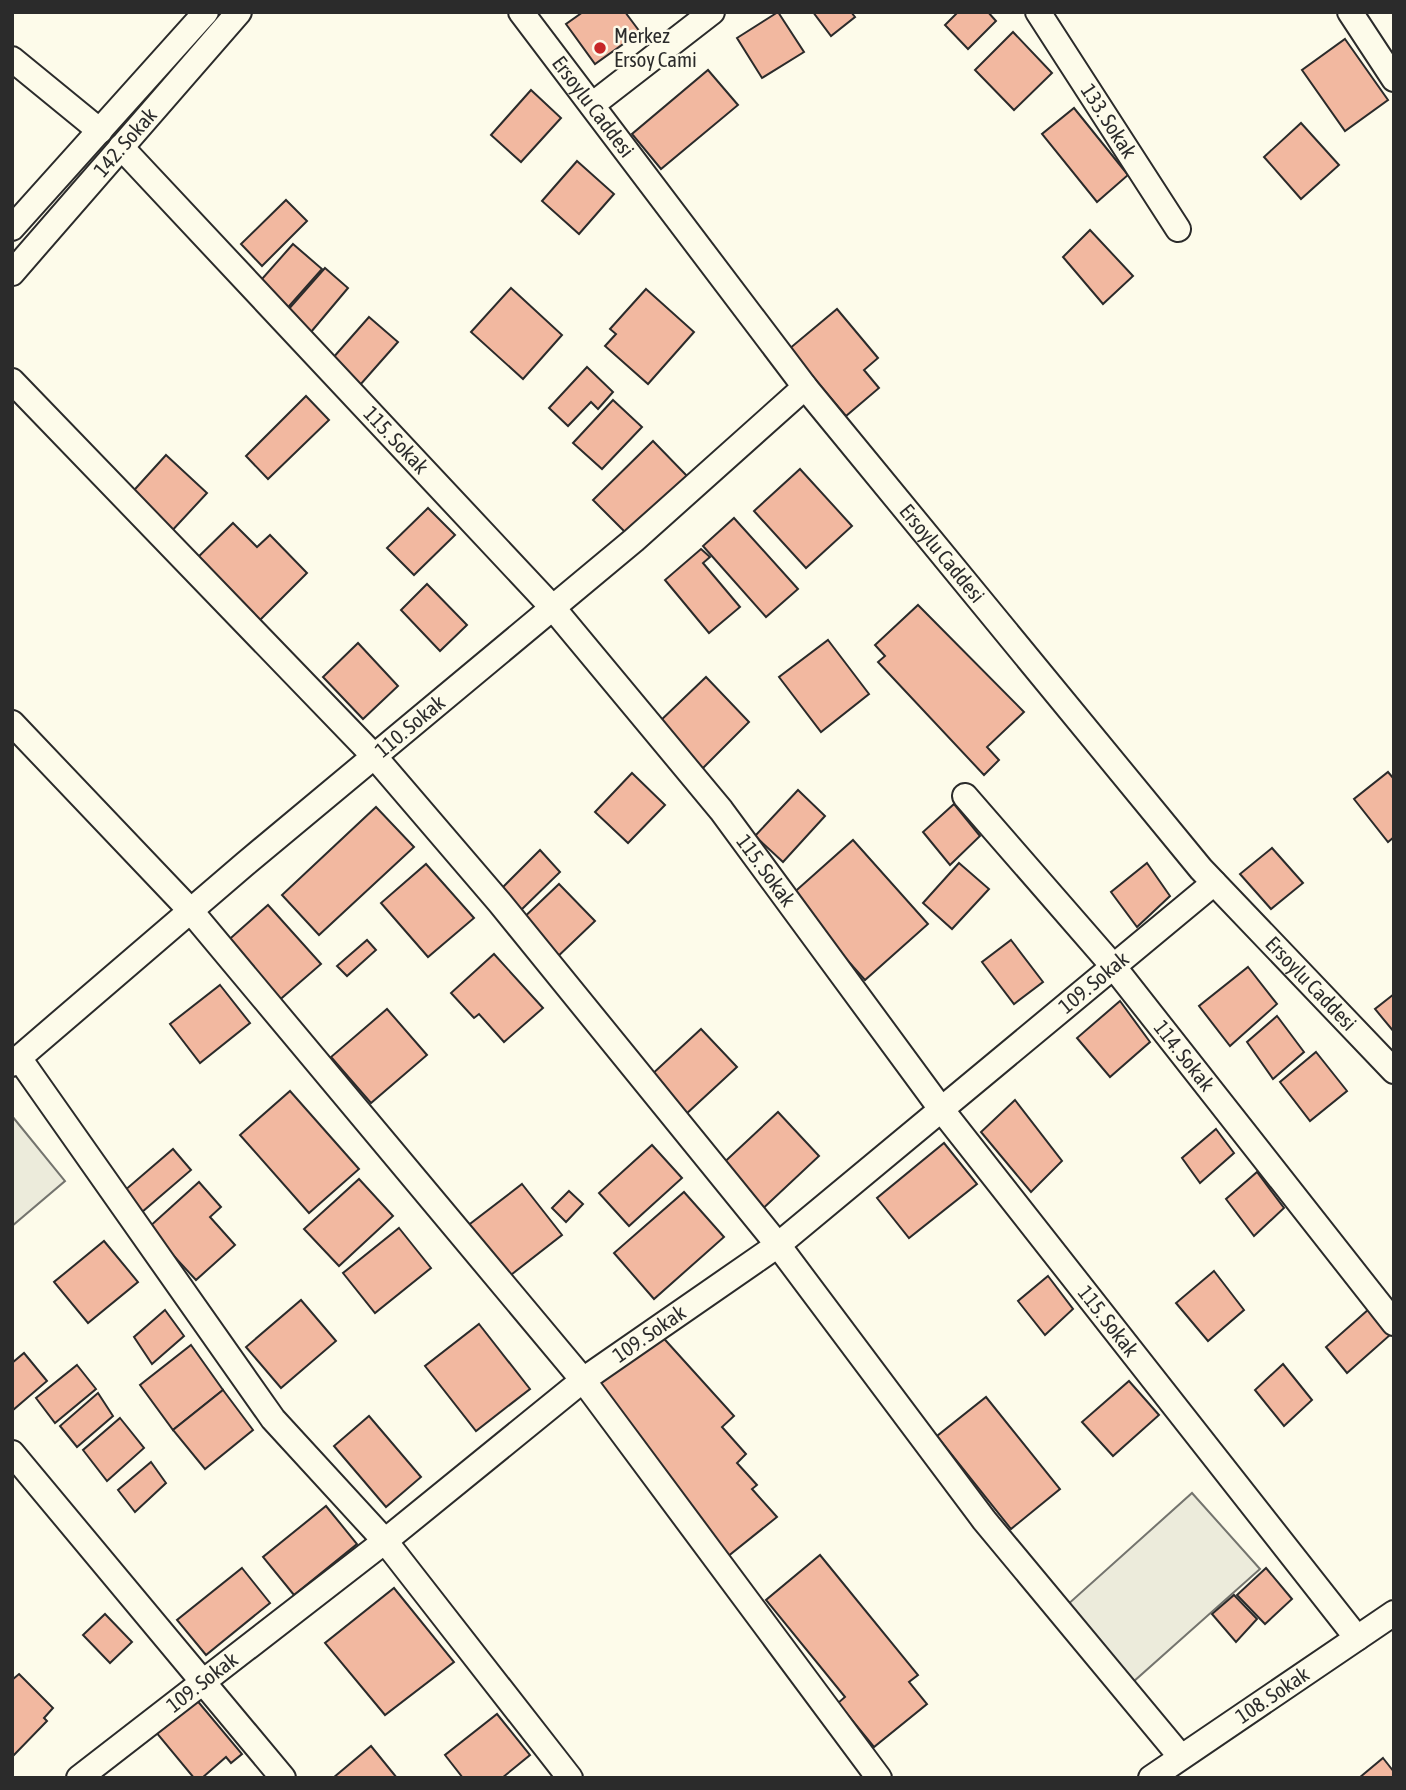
<svg xmlns="http://www.w3.org/2000/svg" width="1406" height="1790" viewBox="0 0 1406 1790" font-family="'Asap Condensed',sans-serif">
  <style>
    .green { fill: #ecebdb; stroke: #74746e; stroke-width: 2 }
    .building { fill: #f2b8a0; stroke: #2b2b2b; stroke-width: 2 }
    .lines { fill: none; stroke-linecap: round; stroke-linejoin: round }
    .minor-casing { stroke: #2b2b2b; stroke-width: 28 }
    .minor { stroke: #fdfbea; stroke-width: 24 }
    .poi-dot { fill: #c62828; stroke: #fdfbea; stroke-width: 2.5 }
    .labels { text-anchor: middle; stroke-width: 5; stroke-linejoin: round; paint-order: stroke }
    .poi-label { font-size: 21px; fill: #2b2b2b; stroke: #fdfbea; text-anchor: start }
    .street-label { font-size: 21px; fill: #2b2b2b; stroke: #fdfbea }
  </style>
  <rect width="100%" height="100%" fill="#fdfbea"/>
  <g class="green">
    <polygon points="12,1116 65,1181 12,1226"/>
    <polygon points="1192,1493 1260,1569 1133,1682 1066,1606"/>
  </g>
  <g class="building">
    <polygon points="583,12 625,12 640,32 595,64 566,24"/>
    <polygon points="778,12 804,52 762,78 737,38"/>
    <polygon points="813,12 851,12 855,17 831,36"/>
    <polygon points="958,12 988,12 996,21 968,49 945,25"/>
    <polygon points="1013,32 1052,73 1014,110 975,70"/>
    <polygon points="1345,39 1388,100 1345,131 1302,70"/>
    <polygon points="708,70 738,105 661,169 632,134"/>
    <polygon points="531,90 561,118 521,162 491,135"/>
    <polygon points="1074,108 1128,175 1097,202 1042,134"/>
    <polygon points="1301,123 1339,165 1301,199 1264,157"/>
    <polygon points="577,161 614,194 579,234 542,201"/>
    <polygon points="286,200 307,221 262,266 241,244"/>
    <polygon points="1090,230 1133,276 1103,304 1063,257"/>
    <polygon points="293,244 322,269 283,313 254,288"/>
    <polygon points="325,268 348,288 311,332 287,311"/>
    <polygon points="511,288 562,335 523,379 471,332"/>
    <polygon points="646,289 694,332 648,384 605,346 616,334 610,329"/>
    <polygon points="837,309 878,358 864,370 879,388 846,416 789,349"/>
    <polygon points="369,317 398,342 360,385 332,359"/>
    <polygon points="587,367 613,392 598,409 591,402 568,426 549,408"/>
    <polygon points="306,396 329,420 268,479 246,456"/>
    <polygon points="613,400 642,427 602,469 573,443"/>
    <polygon points="653,441 688,477 629,536 593,500"/>
    <polygon points="166,455 207,493 168,535 127,498"/>
    <polygon points="800,469 852,526 806,568 754,511"/>
    <polygon points="428,508 455,535 414,575 387,548"/>
    <polygon points="734,518 798,589 766,617 703,546"/>
    <polygon points="233,523 257,547 270,535 307,573 255,625 193,562"/>
    <polygon points="701,549 710,557 703,563 740,607 709,633 665,580"/>
    <polygon points="427,584 467,625 440,651 401,610"/>
    <polygon points="918,605 1024,712 987,747 999,760 984,775 878,662 885,656 875,645"/>
    <polygon points="828,640 869,694 821,732 779,677"/>
    <polygon points="358,643 398,686 363,719 323,677"/>
    <polygon points="706,677 749,722 701,770 657,724"/>
    <polygon points="1388,772 1394,779 1394,837 1388,842 1354,799"/>
    <polygon points="632,773 665,805 628,843 595,812"/>
    <polygon points="798,790 825,816 783,862 755,836"/>
    <polygon points="954,804 980,836 950,865 923,832"/>
    <polygon points="376,807 414,847 319,935 282,895"/>
    <polygon points="853,840 928,924 865,980 790,896"/>
    <polygon points="1272,848 1303,883 1271,909 1240,874"/>
    <polygon points="540,850 560,872 518,913 498,892"/>
    <polygon points="959,863 989,889 952,929 923,903"/>
    <polygon points="1147,863 1170,896 1137,927 1111,892"/>
    <polygon points="426,864 474,918 428,957 381,903"/>
    <polygon points="559,884 595,921 553,961 517,924"/>
    <polygon points="268,905 321,964 276,1003 224,944"/>
    <polygon points="367,940 376,950 347,976 337,966"/>
    <polygon points="1011,940 1043,982 1014,1004 982,962"/>
    <polygon points="494,954 543,1008 504,1042 479,1014 474,1018 451,993"/>
    <polygon points="1248,967 1277,1004 1230,1046 1199,1006"/>
    <polygon points="220,985 250,1023 200,1063 170,1024"/>
    <polygon points="1394,994 1394,1032 1375,1009"/>
    <polygon points="1120,1001 1150,1042 1110,1077 1077,1038"/>
    <polygon points="387,1009 427,1055 371,1103 331,1057"/>
    <polygon points="1277,1016 1304,1052 1273,1079 1247,1042"/>
    <polygon points="701,1029 737,1067 685,1115 649,1077"/>
    <polygon points="1316,1052 1347,1091 1310,1121 1280,1082"/>
    <polygon points="290,1091 359,1169 309,1213 240,1135"/>
    <polygon points="1015,1100 1062,1161 1031,1192 981,1132"/>
    <polygon points="778,1112 819,1156 758,1213 717,1169"/>
    <polygon points="1216,1129 1234,1153 1200,1183 1182,1158"/>
    <polygon points="944,1143 977,1184 909,1238 877,1198"/>
    <polygon points="652,1145 682,1178 629,1226 599,1193"/>
    <polygon points="173,1149 191,1170 142,1212 124,1191"/>
    <polygon points="1257,1172 1284,1208 1254,1236 1226,1199"/>
    <polygon points="359,1179 393,1216 339,1266 304,1229"/>
    <polygon points="199,1182 221,1207 210,1217 235,1245 196,1280 148,1228"/>
    <polygon points="522,1184 562,1235 507,1278 466,1227"/>
    <polygon points="569,1191 583,1204 566,1222 552,1208"/>
    <polygon points="684,1192 724,1237 654,1299 614,1253"/>
    <polygon points="399,1228 431,1268 375,1313 343,1273"/>
    <polygon points="104,1241 138,1282 88,1323 54,1282"/>
    <polygon points="1214,1271 1244,1310 1208,1341 1176,1303"/>
    <polygon points="1048,1276 1073,1309 1045,1335 1018,1301"/>
    <polygon points="301,1300 336,1341 281,1388 246,1347"/>
    <polygon points="1369,1309 1390,1335 1347,1373 1326,1347"/>
    <polygon points="165,1310 184,1336 152,1364 134,1337"/>
    <polygon points="479,1324 530,1389 476,1431 425,1366"/>
    <polygon points="658,1332 734,1416 722,1427 746,1454 737,1463 757,1485 752,1489 777,1517 727,1557 594,1384"/>
    <polygon points="191,1345 223,1390 173,1430 140,1385"/>
    <polygon points="24,1353 47,1381 13,1410 12,1363"/>
    <polygon points="1283,1364 1312,1400 1284,1426 1255,1390"/>
    <polygon points="77,1365 96,1389 55,1423 36,1398"/>
    <polygon points="1129,1381 1159,1415 1113,1456 1082,1422"/>
    <polygon points="223,1390 253,1430 205,1469 173,1430"/>
    <polygon points="98,1393 113,1416 77,1447 60,1426"/>
    <polygon points="986,1397 1060,1489 1011,1529 937,1436"/>
    <polygon points="369,1416 421,1477 386,1507 334,1446"/>
    <polygon points="120,1418 144,1448 107,1481 83,1450"/>
    <polygon points="151,1462 166,1483 135,1512 118,1490"/>
    <polygon points="326,1506 357,1544 294,1595 263,1557"/>
    <polygon points="820,1555 918,1675 909,1682 927,1704 874,1747 838,1703 845,1697 766,1600"/>
    <polygon points="242,1568 270,1603 206,1655 177,1620"/>
    <polygon points="1266,1568 1292,1599 1265,1624 1237,1595"/>
    <polygon points="394,1588 454,1662 385,1715 325,1643"/>
    <polygon points="1234,1595 1257,1619 1236,1642 1212,1614"/>
    <polygon points="105,1614 132,1642 110,1663 83,1635"/>
    <polygon points="19,1674 53,1708 44,1718 47,1721 12,1757 12,1680"/>
    <polygon points="195,1698 242,1754 231,1763 226,1757 202,1778 194,1778 155,1731"/>
    <polygon points="497,1714 530,1755 502,1778 463,1778 445,1755"/>
    <polygon points="371,1746 397,1778 333,1778"/>
    <polygon points="1383,1758 1394,1772 1394,1778 1359,1778"/>
  </g>
  <g class="lines">
    <defs>
      <g id="minor">
        <path id="s1" d="M521,12l284,375 396,482 193,202"/>
        <path id="s2" d="M1038,12l140,217"/>
        <polyline points="1350,12 1394,79"/>
        <polyline points="12,59 100,131"/>
        <polyline points="592,105 712,12"/>
        <path id="s3" d="M121,147l432,461 168,202 220,299 416,529"/>
        <polyline points="12,228 206,12"/>
        <path id="s4" d="M12,273l227,-261"/>
        <polyline points="12,381 374,756 500,903 778,1245 984,1520 1181,1757"/>
        <polyline points="12,723 190,910 583,1380 879,1778"/>
        <path id="s5" d="M965,796l148,170 281,357"/>
        <polyline points="19,1058 273,1419 385,1541 570,1778"/>
        <path id="s6" d="M12,1064l233,-200 389,-324 171,-153"/>
        <polyline points="12,1453 283,1778"/>
        <path id="s7" d="M79,1778l306,-237 198,-161 195,-135 436,-362"/>
        <path id="s8" d="M1151,1778l243,-165"/>
      </g>
    </defs>
    <use href="#minor" class="minor-casing"/>
    <use href="#minor" class="minor"/>
  </g>
  <circle class="poi-dot" cx="600" cy="48" r="7"/>
  <g class="labels">
    <g class="poi-label">
      <text x="614" y="43">Merkez<tspan x="614" dy="24">Ersoy Cami</tspan></text>
    </g>
    <g class="street-label">
      <text dy="7" stroke="none"><textPath href="#s1" startOffset="119">Ersoylu Caddesi</textPath></text>
      <text dy="7" stroke="none"><textPath href="#s2" startOffset="130">133. Sokak</textPath></text>
      <text dy="7" stroke="none"><textPath href="#s4" startOffset="173">142. Sokak</textPath></text>
      <text dy="7" stroke="none"><textPath href="#s3" startOffset="402">115. Sokak</textPath></text>
      <text dy="7" stroke="none"><textPath href="#s1" startOffset="686">Ersoylu Caddesi</textPath></text>
      <text dy="7" stroke="none"><textPath href="#s6" startOffset="522">110. Sokak</textPath></text>
      <text dy="7" stroke="none"><textPath href="#s3" startOffset="970">115. Sokak</textPath></text>
      <text dy="7" stroke="none"><textPath href="#s7" startOffset="1290">109. Sokak</textPath></text>
      <text dy="7" stroke="none"><textPath href="#s1" startOffset="1253">Ersoylu Caddesi</textPath></text>
      <text dy="7" stroke="none"><textPath href="#s5" startOffset="340">114. Sokak</textPath></text>
      <text dy="7" stroke="none"><textPath href="#s3" startOffset="1536">115. Sokak</textPath></text>
      <text dy="7" stroke="none"><textPath href="#s7" startOffset="723">109. Sokak</textPath></text>
      <text dy="7" stroke="none"><textPath href="#s7" startOffset="156">109. Sokak</textPath></text>
      <text dy="7" stroke="none"><textPath href="#s8" startOffset="147">108. Sokak</textPath></text>
    </g>
  </g>
  <rect width="1406" height="1790" fill="none" stroke="#2b2b2b" stroke-width="28"/>
</svg>
